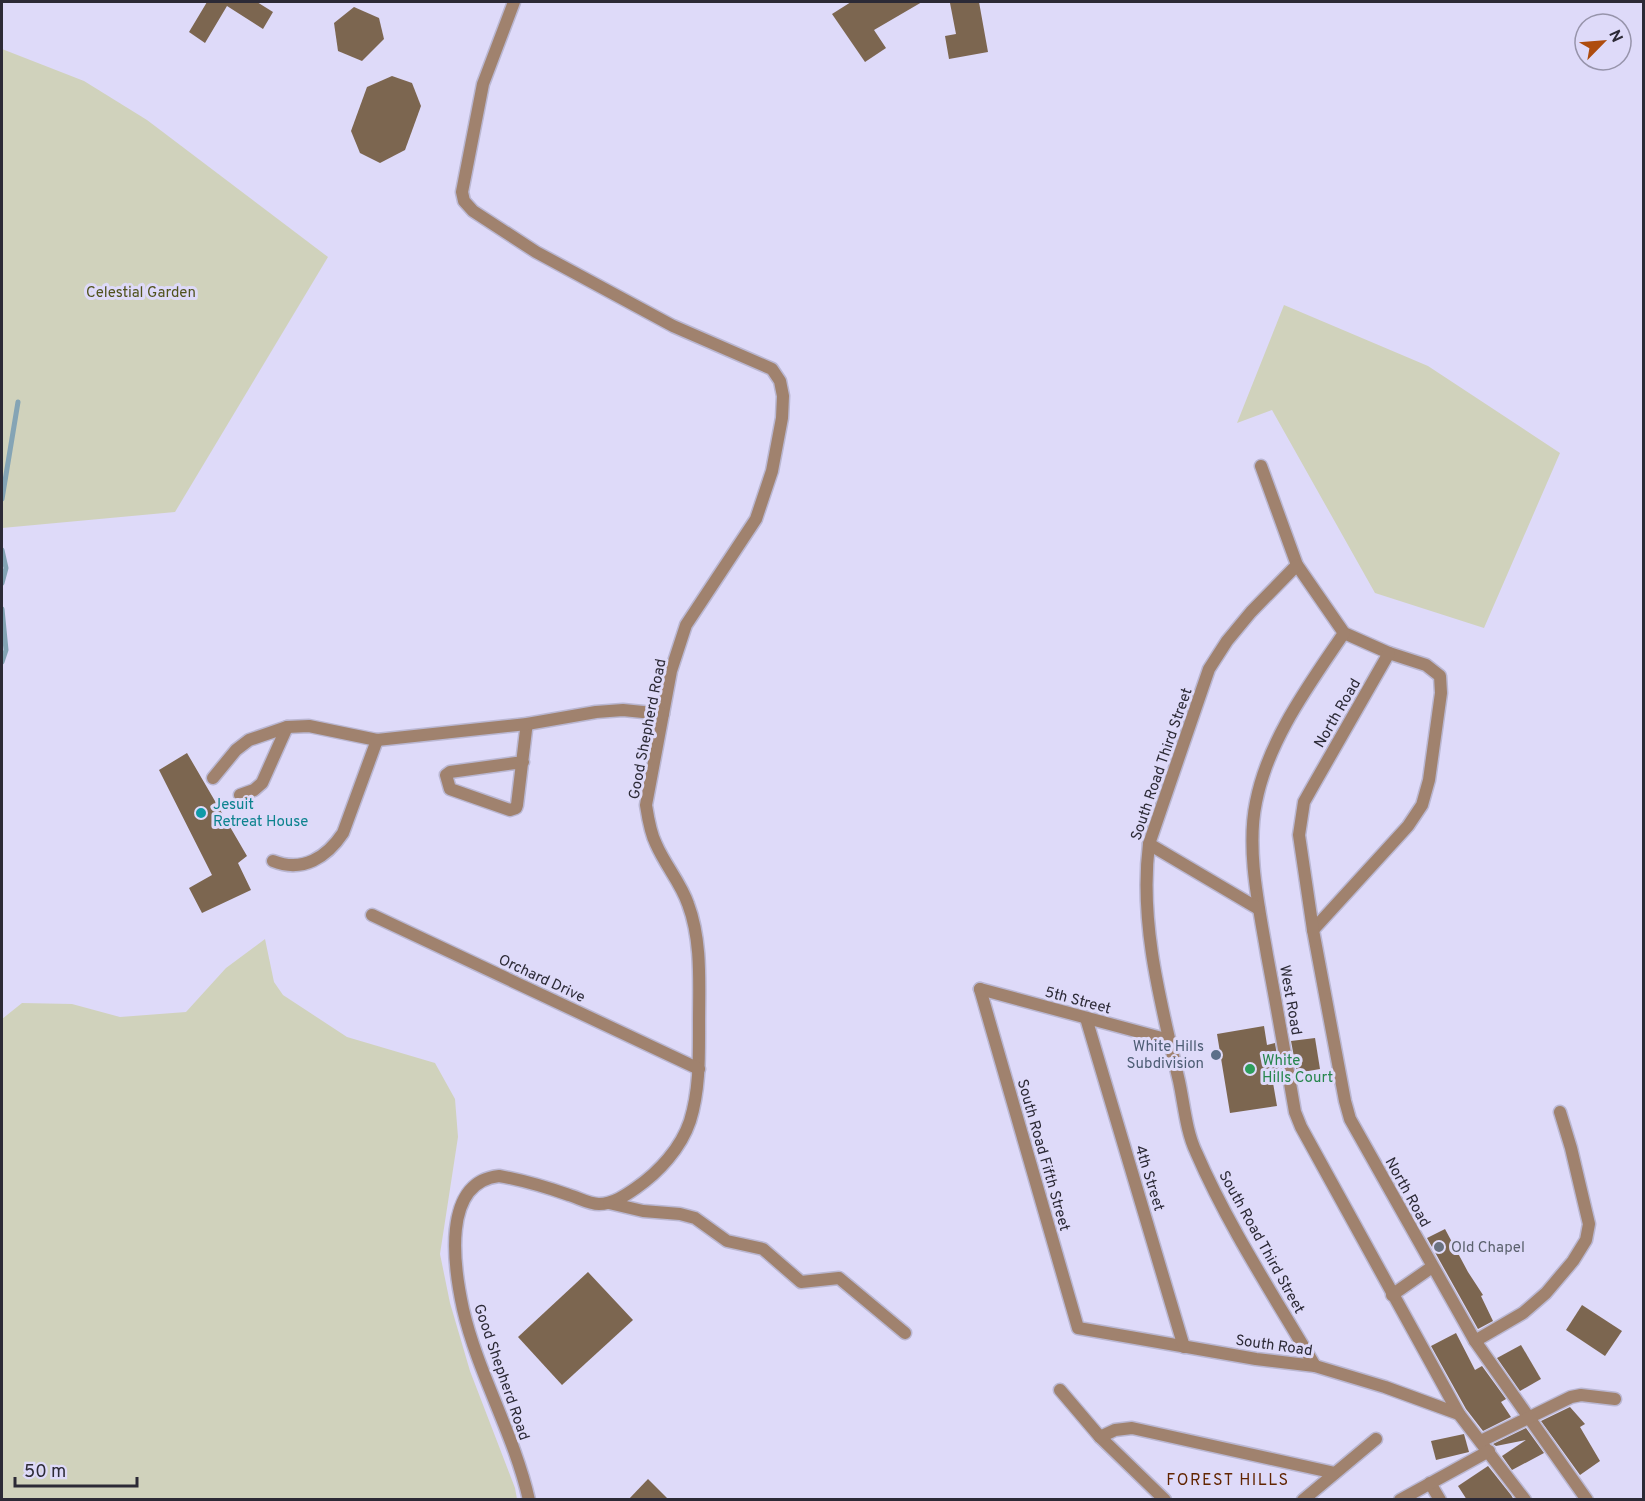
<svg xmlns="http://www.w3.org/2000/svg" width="1645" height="1501" viewBox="0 0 1645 1501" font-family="Overpass,sans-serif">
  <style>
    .green { fill: #d0d2bc }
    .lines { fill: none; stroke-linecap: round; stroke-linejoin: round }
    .stream { stroke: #84a4b5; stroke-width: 5 }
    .building { fill: #7c6650 }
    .street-casing { stroke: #bab7d2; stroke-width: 15 }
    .street { stroke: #a0826e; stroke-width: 12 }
    .culture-dot { fill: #0f9aa8; stroke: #dedaf9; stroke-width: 2 }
    .service-dot { fill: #5c6f8a; stroke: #dedaf9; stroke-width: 2 }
    .leisure-dot { fill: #2e9e5b; stroke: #dedaf9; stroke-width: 2 }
    .worship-dot { fill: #6b7280; stroke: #dedaf9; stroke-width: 2 }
    .labels { text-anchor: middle; stroke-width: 6; stroke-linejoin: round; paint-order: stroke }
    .park-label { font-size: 15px; fill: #50521d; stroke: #dedaf9 }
    .street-label { font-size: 15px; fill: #2c2a36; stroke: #dedaf9 }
    .culture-label { font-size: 15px; fill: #0d838f; stroke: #dedaf9; text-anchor: start }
    .service-label { font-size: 15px; fill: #4e5e75; stroke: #dedaf9; text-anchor: end }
    .leisure-label { font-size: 15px; fill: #27864d; stroke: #dedaf9; text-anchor: start }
    .worship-label { font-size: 15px; fill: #5b616d; stroke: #dedaf9; text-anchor: start }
    .neighbourhood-label { font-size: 16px; letter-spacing: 1.5px; fill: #612400; stroke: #dedaf9 }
  </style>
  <rect width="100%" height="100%" fill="#dedaf9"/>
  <g class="green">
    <polygon points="2,49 84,81 147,120 328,257 175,512 2,528"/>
    <polygon points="1284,305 1428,366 1560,453 1484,628 1375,593 1272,410 1237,423"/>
    <polygon points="265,939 274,982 283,995 347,1037 435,1063 455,1099 458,1137 440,1254 450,1303 470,1371 515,1488 517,1499 2,1499 2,1019 22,1003 72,1004 120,1017 186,1012 226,968"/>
  </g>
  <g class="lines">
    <g class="stream">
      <polyline points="2,499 18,402"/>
      <polyline points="2,550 6,568 2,583"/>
      <polyline points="2,609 6,650 2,662"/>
    </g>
  </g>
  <g class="building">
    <polygon points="207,2 257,2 273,12 263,29 227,6 205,43 189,32"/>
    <polygon points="851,2 922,2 874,30 886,48 865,62 832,14"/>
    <polygon points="960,2 979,2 988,52 949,59 945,36 956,34 950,3"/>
    <polygon points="354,7 379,18 384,39 362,61 338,51 334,23"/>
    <polygon points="392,76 412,83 421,106 405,150 380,163 360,153 351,131 367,87"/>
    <polygon points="187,753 247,856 238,863 251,890 202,913 189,888 212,875 159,770"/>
    <polygon points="1264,1026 1267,1045 1275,1043 1280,1075 1272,1077 1277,1106 1230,1113 1217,1034"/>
    <polygon points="1315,1038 1320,1069 1297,1073 1291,1041"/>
    <polygon points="1445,1229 1468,1272 1483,1295 1481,1296 1493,1321 1478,1329 1427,1238"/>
    <polygon points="588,1272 633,1320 562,1385 518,1337"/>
    <polygon points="1582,1305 1622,1331 1605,1356 1566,1330"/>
    <polygon points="1456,1333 1475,1370 1482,1366 1506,1399 1501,1402 1511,1417 1483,1431 1466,1409 1431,1346"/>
    <polygon points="1521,1345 1541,1379 1520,1391 1497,1358"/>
    <polygon points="1570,1407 1585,1424 1580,1427 1600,1461 1580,1475 1541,1421"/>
    <polygon points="1526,1428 1544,1453 1512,1470 1502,1456 1526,1440 1496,1446 1493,1444"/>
    <polygon points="1464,1434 1469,1452 1436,1460 1431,1441"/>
    <polygon points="1488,1466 1511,1495 1514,1500 1467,1500 1458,1486"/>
    <polygon points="648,1479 669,1500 628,1500"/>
  </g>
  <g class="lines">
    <defs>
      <g id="street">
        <path d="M514,2l-31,82 -21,108 2,9 9,10 63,41 137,74 99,43 8,12 3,15 -1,22 -10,53 -16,48 -70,106 -15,46 -25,134c2,13 4,27 10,39 9,21 25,39 32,60 14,37 11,79 11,118 0,33 1,67 -9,99 -9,27 -31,51 -54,67 -10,7 -23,16 -37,16 -10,0 -20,-6 -30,-9 -23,-8 -47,-15 -70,-19 -58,6 -45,92 -36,133 15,65 51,125 66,191"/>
        <polyline points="1261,466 1297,565 1344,633 1389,653 1426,665 1440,676 1441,693 1429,780 1422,805 1408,826 1313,930"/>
        <path d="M1297,565l-46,47 -24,29 -18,28 -60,175c-10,79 12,160 30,237 5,23 7,50 17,71 32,74 78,144 119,214"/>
        <path d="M1344,633c-35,52 -76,107 -88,169 -10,48 3,105 11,153 10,53 19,105 28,157l6,15 158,287 66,86"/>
        <polyline points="1389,653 1313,786 1304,802 1299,835 1313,930 1345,1101 1350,1119 1475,1341 1587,1500"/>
        <polyline points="523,762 450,772 446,775 450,789 510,810 516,808 517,805 526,730 527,724"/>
        <polyline points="213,778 236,750 249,740 287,727 309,726 377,740 527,724 596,712 623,710 663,714"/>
        <polyline points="240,795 254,790 262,783 287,727"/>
        <polyline points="1149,844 1259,909"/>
        <path d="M273,861c30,12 54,-4 70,-28l34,-93"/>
        <polyline points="372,915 699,1069"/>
        <polyline points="980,989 1078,1328 1256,1359 1315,1366 1385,1387 1459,1414"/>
        <polyline points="980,989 1169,1040"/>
        <polyline points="1086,1018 1184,1347"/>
        <polyline points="609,1203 643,1211 680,1214 695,1218 727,1241 763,1249 801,1282 839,1278 905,1333"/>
        <polyline points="1392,1295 1432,1267"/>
        <polyline points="1475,1341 1523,1313 1546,1293 1573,1261 1586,1240 1589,1224 1571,1148 1560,1112"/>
        <polyline points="1060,1390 1100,1437 1165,1500"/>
        <polyline points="1100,1437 1115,1430 1132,1428 1335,1473"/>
        <polyline points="1481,1441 1571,1397 1581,1395 1615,1399"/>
        <polyline points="1430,1483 1440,1500"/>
        <polyline points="1303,1500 1376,1439"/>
        <polyline points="1400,1500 1489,1451"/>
      </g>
    </defs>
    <use href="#street" class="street-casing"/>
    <use href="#street" class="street"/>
  </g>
  <circle class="culture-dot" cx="201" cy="813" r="6"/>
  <circle class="service-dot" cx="1216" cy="1055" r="6"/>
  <circle class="leisure-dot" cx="1250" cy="1069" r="6"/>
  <circle class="worship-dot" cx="1439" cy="1247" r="6"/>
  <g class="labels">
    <g class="park-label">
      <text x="141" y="297">Celestial Garden</text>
    </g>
    <g class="street-label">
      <text transform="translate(1337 713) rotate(-60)" y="5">North Road</text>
      <text transform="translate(647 729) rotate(-79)" y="5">Good Shepherd Road</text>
      <text transform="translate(1161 764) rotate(-71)" y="5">South Road Third Street</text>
      <text transform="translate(542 978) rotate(25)" y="5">Orchard Drive</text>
      <text transform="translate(1078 1000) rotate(15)" y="5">5th Street</text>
      <text transform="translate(1291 1000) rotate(80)" y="5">West Road</text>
      <text transform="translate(1044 1155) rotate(74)" y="5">South Road Fifth Street</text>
      <text transform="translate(1150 1178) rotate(73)" y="5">4th Street</text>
      <text transform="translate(1408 1192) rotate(61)" y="5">North Road</text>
      <text transform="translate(1262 1242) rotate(61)" y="5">South Road Third Street</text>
      <text transform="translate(1274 1345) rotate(8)" y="5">South Road</text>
      <text transform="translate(502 1372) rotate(71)" y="5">Good Shepherd Road</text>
    </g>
    <g class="culture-label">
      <text x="213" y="809">Jesuit<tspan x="213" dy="17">Retreat House</tspan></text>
    </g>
    <g class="service-label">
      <text x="1204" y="1051">White Hills<tspan x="1204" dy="17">Subdivision</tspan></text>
    </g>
    <g class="leisure-label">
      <text x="1262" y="1065">White<tspan x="1262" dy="17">Hills Court</tspan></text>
    </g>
    <g class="worship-label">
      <text x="1451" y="1252">Old Chapel</text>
    </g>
    <g class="neighbourhood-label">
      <text x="1228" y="1485">FOREST HILLS</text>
    </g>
  </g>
  <rect width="1645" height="1501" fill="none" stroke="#2c2a36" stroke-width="6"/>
  <g transform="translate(1603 42) rotate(65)"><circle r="28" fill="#dedaf9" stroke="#9794ab" stroke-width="1.5"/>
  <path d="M0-4.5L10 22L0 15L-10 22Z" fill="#ae4c0e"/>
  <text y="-9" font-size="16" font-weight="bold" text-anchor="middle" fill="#2c2a36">N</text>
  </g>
  <path d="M15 1477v9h122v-9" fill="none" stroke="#2c2a36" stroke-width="3"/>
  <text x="24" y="1477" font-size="18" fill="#2c2a36" stroke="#dedaf9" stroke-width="4.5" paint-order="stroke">50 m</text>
</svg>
